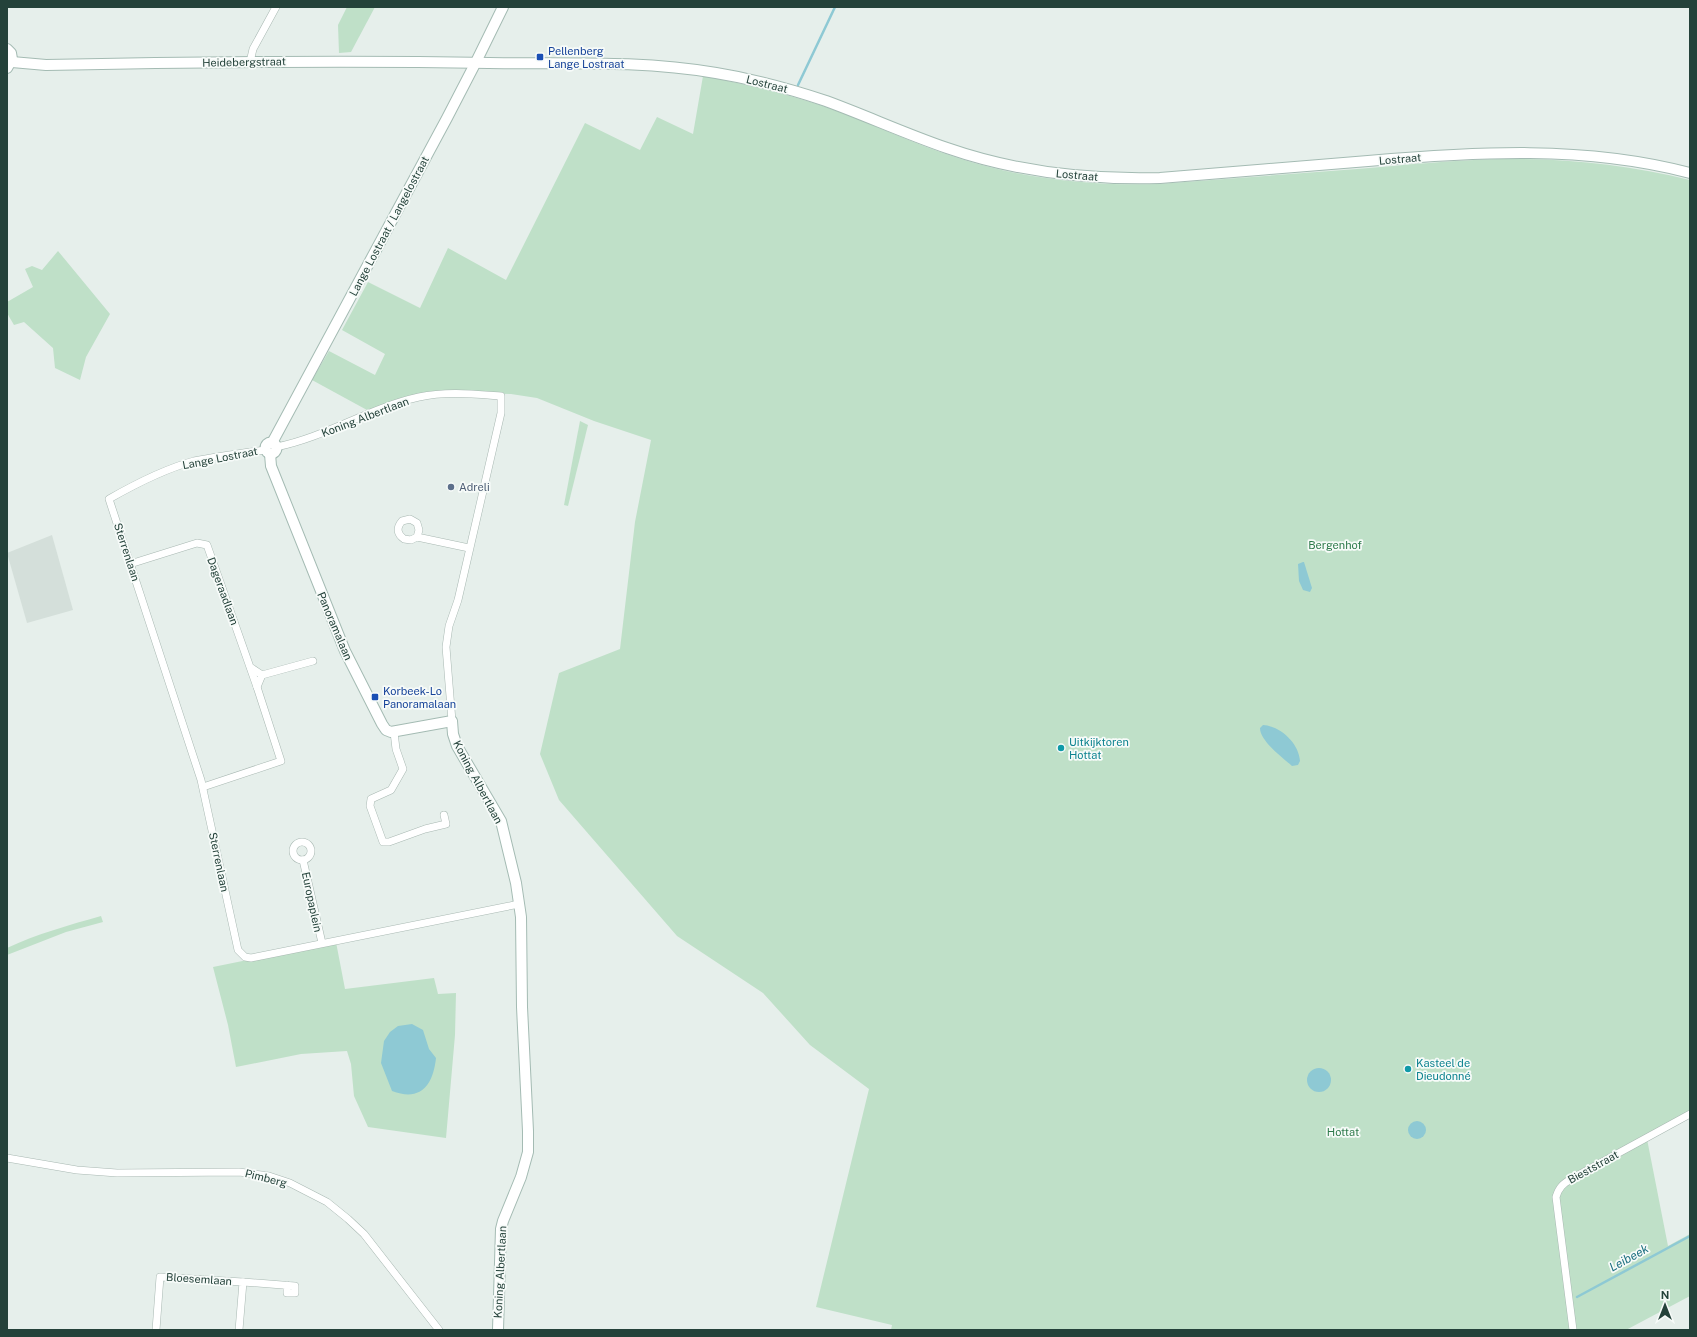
<svg xmlns="http://www.w3.org/2000/svg" width="1697" height="1337" viewBox="0 0 1697 1337" font-family="'Public Sans',sans-serif">
  <style>
    .built { fill: #d4dfda }
    .green { fill: #bfe0c8 }
    .water { fill: #8ec9d4 }
    .lines { fill: none; stroke-linecap: round; stroke-linejoin: round }
    .stream { stroke: #8ec9d4; stroke-width: 2.5 }
    .street-casing { stroke: #a8b8b2; stroke-width: 8 }
    .secondary-casing { stroke: #a4bbb3; stroke-width: 12 }
    .street { stroke: #fff; stroke-width: 7 }
    .secondary { stroke: #fff; stroke-width: 10 }
    .transit-dot { fill: #1a4fb4; stroke: #f7fbf9; stroke-width: 1.5 }
    .service-dot { fill: #5c6f8a; stroke: #f7fbf9; stroke-width: 1.5 }
    .culture-dot { fill: #0f9aa8; stroke: #f7fbf9; stroke-width: 1.5 }
    .labels { text-anchor: middle; stroke-width: 3.5; stroke-linejoin: round; paint-order: stroke }
    .transit-label { font-size: 11px; fill: #164399; stroke: #f7fbf9; text-anchor: start }
    .street-label { font-size: 11px; fill: #24423a; stroke: #f7fbf9 }
    .service-label { font-size: 11px; fill: #4e5e75; stroke: #f7fbf9; text-anchor: start }
    .park-label { font-size: 11px; fill: #2d7a4b; stroke: #f7fbf9 }
    .culture-label { font-size: 11px; fill: #0d838f; stroke: #f7fbf9; text-anchor: start }
    .water-label { font-size: 12px; font-style: italic; fill: #1c6f80; stroke: #f7fbf9 }
  </style>
  <rect width="100%" height="100%" fill="#e6efeb"/>
  <polygon class="built" points="52,535 73,610 27,623 7,553"/>
  <g class="green">
    <polygon points="347,7 375,7 351,52 339,53 338,25"/>
    <path d="M703,76c41,8 81,17 120,30 46,16 92,39 138,53 64,20 130,27 197,25 66,-5 133,-10 199,-15 48,-4 96,-9 144,-10 64,-1 128,6 189,21v930l-132,75 -4,7 17,138h-680l1,-5 -76,-18 53,-218 -59,-44 -47,-52 -86,-57 -118,-136 -19,-46 19,-81 61,-24 15,-127 16,-82 -57,-19 -57,-23 -26,-4 -73,-2 -20,3 -51,15 -55,-30 17,-29 46,24 10,-21 -43,-24 26,-48 52,26 28,-60 58,32 79,-157 55,27 17,-33 36,17z"/>
    <polygon points="58,251 110,314 86,357 80,380 55,368 53,348 24,322 14,325 7,313 7,302 33,287 25,269 32,266 42,270"/>
    <polygon points="580,421 588,425 568,506 564,505"/>
    <path d="M101,916l2,6 -37,10 -59,23v-7c30,-14 62,-23 94,-32z"/>
    <polygon points="336,942 345,989 434,978 438,994 456,993 455,1035 446,1138 368,1127 354,1096 351,1064 347,1051 301,1054 236,1067 228,1025 213,967"/>
    <polygon points="1647,1139 1668,1246 1690,1234 1690,1296 1626,1330 1575,1330 1558,1195 1567,1183"/>
  </g>
  <g class="water">
    <polygon points="1303,562 1304,562 1312,588 1310,592 1303,590 1299,581 1298,564"/>
    <path d="M1263,725c17,1 36,18 37,36l-2,4 -6,1c-10,-9 -32,-25 -32,-38z"/>
    <path d="M412,1024l11,6 6,19 7,9c-3,27 -15,44 -44,33l-11,-28 3,-22 6,-9 8,-6z"/>
    <circle cx="1319" cy="1080" r="12"/>
    <circle cx="1417" cy="1130" r="9"/>
  </g>
  <g class="lines">
    <g class="stream">
      <polyline points="798,85 835,7"/>
      <polyline points="1577,1297 1690,1236"/>
    </g>
    <defs>
      <g id="street">
        <polyline points="250,62 253,49 276,7"/>
        <path d="M276,447c50,-10 93,-39 143,-50 27,-6 55,-3 82,-1v17l-43,187 -9,26 -3,21 6,74"/>
        <path d="M265,450c-23,3 -48,6 -71,11 -30,8 -57,22 -85,38l92,281 37,170 7,7 6,1 268,-54"/>
        <path d="M417,537l2,-7 -2,-7 -7,-4 -8,2c-6,7 -5,13 2,18l7,1 6,-3 52,11"/>
        <polyline points="130,564 197,543 207,545 257,687 262,675 250,667"/>
        <polyline points="262,675 313,661"/>
        <polyline points="394,732 396,749 403,769 391,790 371,799 370,806 383,842 389,842 425,829 446,824 444,815"/>
        <polyline points="203,787 281,761 257,687"/>
        <circle cx="302" cy="851" r="9"/>
        <polyline points="303,860 322,943"/>
        <polyline points="7,1158 77,1170 117,1173 239,1172 269,1176 290,1183 327,1202 348,1219 364,1234 439,1330"/>
        <polyline points="243,1282 295,1286 295,1293 287,1293 287,1285"/>
        <polyline points="156,1330 160,1277 243,1282 239,1330"/>
        <path d="M1573,1330l-17,-133c3,-10 7,-13 15,-18l119,-65"/>
      </g>
      <g id="secondary">
        <polyline points="7,49 11,53 12,59 7,68"/>
        <path d="M12,62l34,3c148,-3 295,-5 443,-2 75,1 152,-3 227,10 37,6 74,16 110,28 41,15 80,33 121,47 69,24 141,32 213,30 69,-6 139,-11 208,-17 108,-9 216,-16 322,12"/>
        <circle cx="271" cy="448" r="5.5"/>
        <polyline points="272,443 447,118 476,62 503,7"/>
        <polyline points="270,454 271,466 345,651 382,724 386,730 391,732 452,721 453,734 457,746 501,821 516,883 521,917 522,1007 528,1131 528,1152 521,1177 503,1221 501,1229 498,1330"/>
      </g>
    </defs>
    <use href="#street" class="street-casing"/>
    <use href="#secondary" class="secondary-casing"/>
    <use href="#street" class="street"/>
    <use href="#secondary" class="secondary"/>
  </g>
  <g class="transit-dot">
    <rect x="536" y="53" width="8" height="8" rx="2"/>
    <rect x="371" y="693" width="8" height="8" rx="2"/>
  </g>
  <circle class="service-dot" cx="451" cy="487" r="4"/>
  <g class="culture-dot">
    <circle cx="1061" cy="748" r="4"/>
    <circle cx="1408" cy="1069" r="4"/>
  </g>
  <g class="labels">
    <g class="transit-label">
      <text x="548" y="55">Pellenberg<tspan x="548" dy="13">Lange Lostraat</tspan></text>
      <text x="383" y="695">Korbeek-Lo<tspan x="383" dy="13">Panoramalaan</tspan></text>
    </g>
    <g class="street-label">
      <text transform="translate(244 62) rotate(-1)" y="4">Heidebergstraat</text>
      <text transform="translate(767 84) rotate(14)" y="4">Lostraat</text>
      <text transform="translate(1400 159) rotate(-5)" y="4">Lostraat</text>
      <text transform="translate(1077 175) rotate(5)" y="4">Lostraat</text>
      <text transform="translate(389 226) rotate(-62)" y="4">Lange Lostraat / Langelostraat</text>
      <text transform="translate(365 417) rotate(-21)" y="4">Koning Albertlaan</text>
      <text transform="translate(220 458) rotate(-11)" y="4">Lange Lostraat</text>
      <text transform="translate(127 552) rotate(72)" y="4">Sterrenlaan</text>
      <text transform="translate(223 591) rotate(70)" y="4">Dageraadlaan</text>
      <text transform="translate(335 626) rotate(67)" y="4">Panoramalaan</text>
      <text transform="translate(478 782) rotate(62)" y="4">Koning Albertlaan</text>
      <text transform="translate(219 862) rotate(78)" y="4">Sterrenlaan</text>
      <text transform="translate(312 902) rotate(78)" y="4">Europaplein</text>
      <text transform="translate(1593 1167) rotate(-29)" y="4">Bieststraat</text>
      <text transform="translate(266 1178) rotate(14)" y="4">Pimberg</text>
      <text transform="translate(500 1272) rotate(-87)" y="4">Koning Albertlaan</text>
      <text transform="translate(199 1279) rotate(4)" y="4">Bloesemlaan</text>
    </g>
    <g class="service-label">
      <text x="459" y="491">Adreli</text>
    </g>
    <g class="park-label">
      <text x="1335" y="549">Bergenhof</text>
      <text x="1343" y="1136">Hottat</text>
    </g>
    <g class="culture-label">
      <text x="1069" y="746">Uitkijktoren<tspan x="1069" dy="13">Hottat</tspan></text>
      <text x="1416" y="1067">Kasteel de<tspan x="1416" dy="13">Dieudonné</tspan></text>
    </g>
    <g class="water-label">
      <text transform="translate(1629 1258) rotate(-29)" y="4">Leibeek</text>
    </g>
  </g>
  <rect width="1697" height="1337" fill="none" stroke="#24423a" stroke-width="16"/>
  <g transform="translate(1665 1305)" stroke="#f7fbf9" stroke-width="3" paint-order="stroke">
  <path d="M0-3L7 15L0 10L-7 15Z" fill="#24423a"/>
  <text y="-6" font-size="11" font-weight="bold" text-anchor="middle" fill="#24423a">N</text>
  </g>
</svg>
